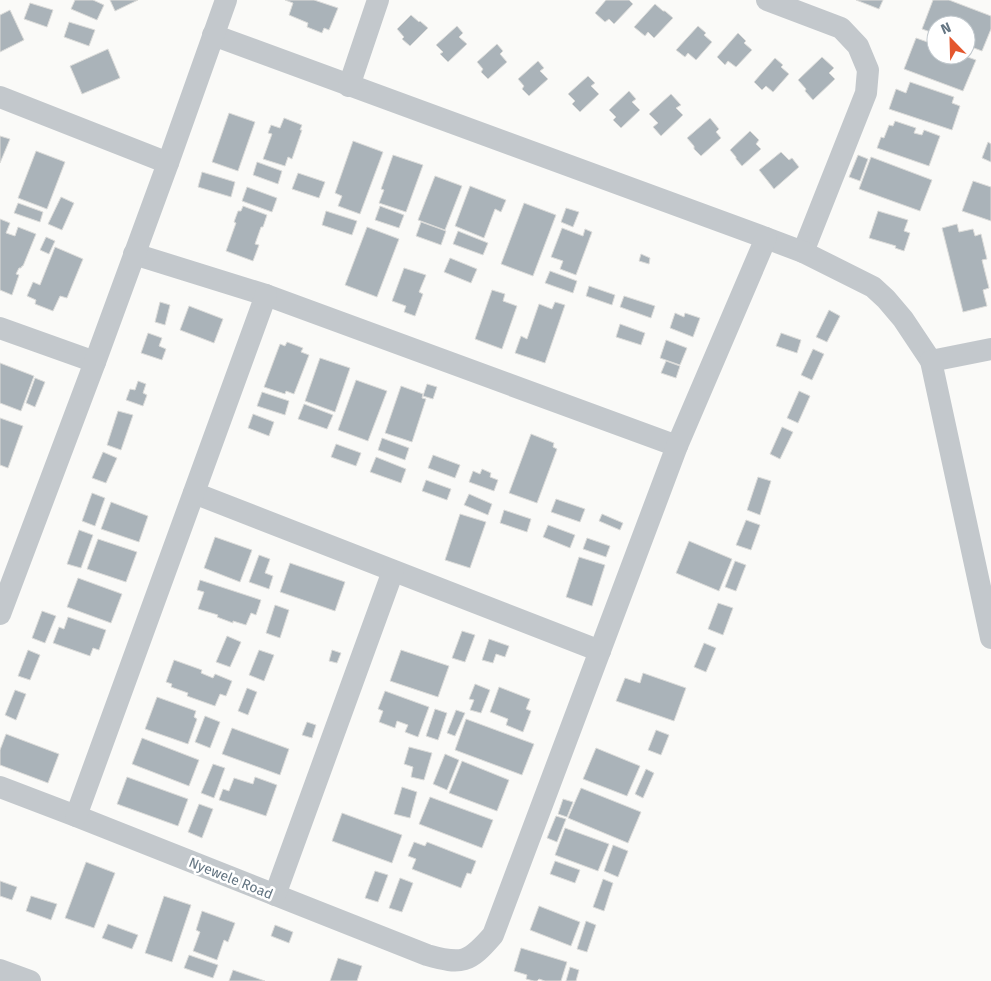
<svg xmlns="http://www.w3.org/2000/svg" width="991" height="981" viewBox="0 0 991 981" font-family="'Fira Sans',sans-serif">
  <style>
    .building { fill: #aab3b9; stroke: #dcdcda }
    .lines { fill: none; stroke-linecap: round; stroke-linejoin: round }
    .minor { stroke: #c3c8cc; stroke-width: 22 }
    .labels { text-anchor: middle; stroke-width: 5; stroke-linejoin: round; paint-order: stroke }
    .street-label { font-size: 14px; fill: #657683; stroke: #fff }
  </style>
  <rect width="100%" height="100%" fill="#fafaf8"/>
  <g class="building">
    <polygon points="75,0 93,0 104,5 97,20 71,9"/>
    <polygon points="110,0 138,0 115,11"/>
    <polygon points="285,0 314,0 338,8 329,30 324,28 322,33 307,27 308,23 289,15 293,3"/>
    <polygon points="606,0 629,0 633,4 614,24 609,19 605,22 595,13"/>
    <polygon points="856,0 883,0 879,9"/>
    <polygon points="933,0 949,0 991,16 991,29 982,51 966,45 966,25 936,25 936,34 922,29"/>
    <polygon points="30,3 53,10 47,27 24,19"/>
    <polygon points="655,4 663,11 665,11 673,18 654,38 648,32 645,36 634,27"/>
    <polygon points="10,10 24,40 0,52 0,15"/>
    <polygon points="411,15 419,22 420,21 428,28 410,46 402,39 404,37 397,29"/>
    <polygon points="69,22 95,30 89,46 64,37"/>
    <polygon points="457,26 463,33 459,37 467,44 448,62 440,54 443,52 436,45"/>
    <polygon points="698,26 706,33 704,35 712,42 696,60 688,53 685,57 676,50"/>
    <polygon points="738,33 746,41 744,43 752,50 736,67 728,61 725,65 717,57"/>
    <polygon points="916,38 936,45 936,55 962,55 976,60 963,91 904,69"/>
    <polygon points="497,44 503,51 500,54 507,62 488,79 481,72 483,69 477,62"/>
    <polygon points="108,49 120,78 82,94 70,66"/>
    <polygon points="822,57 834,68 829,73 835,79 813,100 805,91 806,89 798,80"/>
    <polygon points="775,58 783,65 781,67 789,74 773,92 766,86 762,90 754,82"/>
    <polygon points="538,61 544,68 540,71 548,79 529,96 522,89 524,86 518,79"/>
    <polygon points="588,76 595,83 591,86 599,94 580,112 572,104 575,101 568,94"/>
    <polygon points="910,82 954,97 952,103 960,106 952,130 889,109 896,89 906,93"/>
    <polygon points="629,91 636,99 632,102 640,110 621,128 613,120 616,117 609,110"/>
    <polygon points="671,94 681,105 676,108 683,115 661,136 653,127 658,123 649,114"/>
    <polygon points="229,113 255,122 238,171 212,162"/>
    <polygon points="284,118 302,125 300,130 302,130 292,159 288,157 285,166 263,159 272,134 268,133 271,125 280,128"/>
    <polygon points="710,118 719,129 716,132 721,138 701,156 694,149 694,146 687,138"/>
    <polygon points="895,121 916,128 914,133 922,135 924,130 940,136 929,166 877,148 881,137 884,138 889,125 893,126"/>
    <polygon points="750,131 759,140 756,144 761,149 742,166 736,159 736,157 730,150"/>
    <polygon points="0,136 10,139 0,163"/>
    <polygon points="353,141 383,152 360,214 338,206 342,196 335,193"/>
    <polygon points="988,142 991,144 991,162 982,158"/>
    <polygon points="36,151 65,162 47,209 18,198"/>
    <polygon points="781,152 789,160 792,158 799,167 774,189 759,170"/>
    <polygon points="393,155 423,165 406,212 379,203 384,190 381,189"/>
    <polygon points="858,155 868,159 860,181 849,177"/>
    <polygon points="871,157 932,180 920,211 859,189"/>
    <polygon points="257,162 282,171 278,184 253,175"/>
    <polygon points="202,172 235,182 231,197 198,187"/>
    <polygon points="298,173 325,182 319,198 292,189"/>
    <polygon points="435,176 462,186 445,230 418,220"/>
    <polygon points="973,181 991,187 991,221 962,211"/>
    <polygon points="470,186 506,200 501,212 495,209 484,238 455,226"/>
    <polygon points="247,187 277,198 272,212 242,201"/>
    <polygon points="61,197 74,203 62,230 48,224"/>
    <polygon points="18,203 43,212 40,222 14,213"/>
    <polygon points="524,203 556,215 533,276 501,264"/>
    <polygon points="243,206 267,215 263,227 261,227 255,244 259,245 253,261 226,251 236,223 234,222 238,211 241,211"/>
    <polygon points="380,206 404,215 399,228 375,220"/>
    <polygon points="566,208 579,212 573,227 561,222"/>
    <polygon points="326,211 357,221 352,235 322,225"/>
    <polygon points="878,211 908,220 904,231 910,233 904,251 895,248 896,246 869,238"/>
    <polygon points="0,219 10,223 6,233 15,236 18,227 36,234 23,266 22,266 21,268 19,268 16,274 19,275 12,295 0,290"/>
    <polygon points="421,222 446,231 441,245 416,236"/>
    <polygon points="957,224 959,232 973,229 975,236 981,234 987,259 982,260 989,288 983,290 987,306 963,312 942,228"/>
    <polygon points="367,227 399,239 377,297 345,285"/>
    <polygon points="562,228 583,236 585,229 592,232 576,275 560,269 563,261 551,257"/>
    <polygon points="458,231 488,243 483,255 453,244"/>
    <polygon points="46,237 55,241 49,254 40,250"/>
    <polygon points="55,247 83,259 67,298 60,296 53,311 35,304 36,300 27,296 33,282 40,285"/>
    <polygon points="641,254 650,258 649,264 639,261"/>
    <polygon points="450,258 477,269 471,283 444,272"/>
    <polygon points="404,268 426,275 419,292 423,294 415,316 404,312 406,306 392,301"/>
    <polygon points="550,271 577,281 573,293 545,283"/>
    <polygon points="589,286 615,295 612,305 586,296"/>
    <polygon points="492,290 505,294 503,301 517,306 502,349 475,339"/>
    <polygon points="624,296 655,306 651,318 620,307"/>
    <polygon points="160,302 170,305 165,325 155,322"/>
    <polygon points="555,302 565,305 545,363 515,353 521,336 527,339 539,304 552,309"/>
    <polygon points="189,306 223,319 214,343 180,330"/>
    <polygon points="829,310 840,316 827,342 816,337"/>
    <polygon points="675,313 684,317 685,313 700,318 693,337 670,328"/>
    <polygon points="620,324 645,333 641,345 616,337"/>
    <polygon points="148,333 162,338 159,346 166,349 162,360 141,353"/>
    <polygon points="781,333 801,340 797,353 776,346"/>
    <polygon points="666,340 687,348 680,365 660,358"/>
    <polygon points="287,342 303,348 301,352 309,355 294,394 286,391 285,394 264,387 280,344 285,346"/>
    <polygon points="813,349 824,354 812,380 801,375"/>
    <polygon points="320,358 350,368 335,412 305,401"/>
    <polygon points="666,361 680,366 676,378 661,373"/>
    <polygon points="0,363 34,376 21,411 0,403"/>
    <polygon points="35,378 45,382 35,407 26,403"/>
    <polygon points="356,380 387,391 368,441 338,430"/>
    <polygon points="138,381 146,384 143,393 147,395 143,406 126,400 130,389 135,390"/>
    <polygon points="427,384 437,387 433,399 423,396"/>
    <polygon points="401,386 423,394 422,398 426,399 412,442 385,433"/>
    <polygon points="799,391 810,396 798,423 787,418"/>
    <polygon points="262,392 289,401 285,415 257,406"/>
    <polygon points="304,404 333,415 327,429 298,419"/>
    <polygon points="118,411 133,415 121,450 107,445"/>
    <polygon points="253,414 274,422 269,436 248,428"/>
    <polygon points="0,418 23,426 8,468 0,465"/>
    <polygon points="782,427 793,432 780,459 770,454"/>
    <polygon points="531,434 554,443 553,447 557,449 537,503 509,493"/>
    <polygon points="382,438 409,448 405,460 378,450"/>
    <polygon points="336,444 361,453 356,466 331,457"/>
    <polygon points="103,452 117,458 106,483 92,478"/>
    <polygon points="433,455 460,465 455,478 428,468"/>
    <polygon points="376,457 406,469 401,483 370,472"/>
    <polygon points="482,469 491,473 490,477 498,480 494,491 469,482 473,471 480,474"/>
    <polygon points="758,477 771,481 760,515 747,510"/>
    <polygon points="426,480 451,489 447,500 422,491"/>
    <polygon points="92,493 105,498 95,526 82,521"/>
    <polygon points="469,494 492,504 488,515 464,505"/>
    <polygon points="556,499 585,509 580,522 551,512"/>
    <polygon points="111,502 148,516 139,542 101,529"/>
    <polygon points="504,510 531,519 527,532 500,523"/>
    <polygon points="460,514 486,522 470,568 445,560"/>
    <polygon points="602,514 623,523 620,530 599,521"/>
    <polygon points="746,520 760,525 751,550 736,545"/>
    <polygon points="548,525 575,535 570,548 543,537"/>
    <polygon points="79,530 93,535 81,568 67,564"/>
    <polygon points="215,537 252,550 240,582 204,568"/>
    <polygon points="587,538 610,546 606,557 583,549"/>
    <polygon points="98,539 137,552 126,582 87,569"/>
    <polygon points="689,541 732,559 719,591 676,573"/>
    <polygon points="259,555 270,559 265,573 273,576 269,589 249,582"/>
    <polygon points="579,557 605,565 592,606 566,597"/>
    <polygon points="735,561 746,565 736,591 725,587"/>
    <polygon points="290,563 345,582 335,611 280,592"/>
    <polygon points="78,578 122,594 111,623 67,607"/>
    <polygon points="200,580 261,600 256,615 251,613 246,625 233,621 233,623 217,617 218,615 198,609 204,592 197,590"/>
    <polygon points="718,603 733,608 723,635 708,629"/>
    <polygon points="275,605 289,610 280,638 266,633"/>
    <polygon points="42,611 56,616 45,643 32,638"/>
    <polygon points="68,617 106,630 99,650 93,648 90,656 53,643 59,627 64,629"/>
    <polygon points="462,631 475,635 465,662 452,658"/>
    <polygon points="227,636 241,642 230,667 216,662"/>
    <polygon points="489,639 509,646 505,657 496,654 493,663 482,660"/>
    <polygon points="704,643 716,648 706,672 694,667"/>
    <polygon points="28,650 40,655 30,680 18,676"/>
    <polygon points="259,650 274,655 264,681 249,675"/>
    <polygon points="332,650 341,653 337,663 329,661"/>
    <polygon points="401,650 449,666 438,697 390,681"/>
    <polygon points="174,660 202,670 201,673 213,678 215,674 232,681 226,696 220,694 215,706 187,696 188,693 171,687 172,684 166,682"/>
    <polygon points="643,673 686,688 674,721 616,701 625,678 640,683"/>
    <polygon points="475,684 490,690 481,713 470,710 474,700 469,699"/>
    <polygon points="499,687 530,699 526,709 531,711 523,732 506,725 508,719 490,712"/>
    <polygon points="247,688 257,692 248,715 238,711"/>
    <polygon points="15,690 26,694 16,720 5,715"/>
    <polygon points="385,691 429,707 418,737 405,732 408,725 397,721 395,728 379,722 383,711 378,709"/>
    <polygon points="157,697 196,711 194,717 197,719 188,744 145,729"/>
    <polygon points="435,709 447,713 438,740 426,736"/>
    <polygon points="456,710 465,713 455,736 447,733"/>
    <polygon points="205,716 220,722 210,748 195,742"/>
    <polygon points="466,719 534,744 522,775 455,750"/>
    <polygon points="307,722 316,725 312,738 302,735"/>
    <polygon points="232,728 289,749 280,775 222,754"/>
    <polygon points="656,730 669,735 661,755 648,750"/>
    <polygon points="6,734 59,754 48,783 0,765 0,750"/>
    <polygon points="142,738 199,760 189,786 132,764"/>
    <polygon points="409,747 432,753 424,780 411,777 413,767 404,764"/>
    <polygon points="596,748 640,766 627,796 583,779"/>
    <polygon points="445,754 459,760 447,790 433,784"/>
    <polygon points="462,761 509,780 497,811 449,793"/>
    <polygon points="213,764 225,768 214,798 201,793"/>
    <polygon points="646,769 654,773 643,798 635,794"/>
    <polygon points="127,777 188,799 178,826 117,804"/>
    <polygon points="255,777 277,785 266,816 219,800 223,789 229,791 234,778 253,784"/>
    <polygon points="402,787 417,792 410,818 394,814"/>
    <polygon points="581,788 641,812 628,843 568,818"/>
    <polygon points="430,797 493,820 482,848 419,824"/>
    <polygon points="563,799 573,802 567,817 558,814"/>
    <polygon points="199,804 213,809 202,838 188,832"/>
    <polygon points="342,813 402,835 392,863 332,841"/>
    <polygon points="556,816 566,819 557,842 547,838"/>
    <polygon points="565,828 609,844 598,871 555,855"/>
    <polygon points="414,842 425,846 427,842 476,861 471,874 467,873 461,888 412,869 416,859 408,856"/>
    <polygon points="613,845 628,851 618,877 604,871"/>
    <polygon points="555,861 580,870 575,883 550,874"/>
    <polygon points="86,862 115,873 94,928 65,918"/>
    <polygon points="375,871 388,875 378,902 365,898"/>
    <polygon points="400,878 413,883 402,912 389,908"/>
    <polygon points="603,879 613,883 604,911 593,907"/>
    <polygon points="0,881 17,887 12,900 0,896"/>
    <polygon points="31,896 57,904 51,920 26,911"/>
    <polygon points="164,896 191,905 172,962 145,953"/>
    <polygon points="539,906 580,922 571,946 530,930"/>
    <polygon points="202,911 235,923 228,942 224,940 217,960 193,951 200,932 196,930"/>
    <polygon points="586,921 596,925 587,952 577,949"/>
    <polygon points="108,924 138,935 132,949 102,938"/>
    <polygon points="275,925 293,932 289,943 271,936"/>
    <polygon points="521,948 567,962 561,981 545,981 539,979 537,981 534,981 526,979 527,975 514,971"/>
    <polygon points="189,955 218,965 213,978 184,968"/>
    <polygon points="338,958 362,966 357,981 330,981"/>
    <polygon points="570,967 579,970 576,981 566,981"/>
    <polygon points="233,970 265,981 229,981"/>
  </g>
  <g class="lines">
    <g class="minor">
      <polyline points="767,0 841,28 858,46 868,70 866,93 803,252"/>
      <polyline points="213,35 766,238 803,252 873,287 886,299 903,319 931,361 991,638"/>
      <polyline points="349,86 378,0"/>
      <polyline points="0,97 168,163"/>
      <polyline points="134,254 266,295 677,446"/>
      <polyline points="0,328 95,362"/>
      <polyline points="931,361 991,349"/>
      <polyline points="194,493 600,651"/>
      <polyline points="0,614 95,362 168,163 226,0"/>
      <path d="M0,787l76,29 351,139c35,10 42,8 66,-20l184,-489 89,-208"/>
      <polyline points="76,816 266,295"/>
      <polyline points="275,895 393,571"/>
      <polyline points="0,970 30,981"/>
    </g>
  </g>
  <g class="labels">
    <g class="street-label">
      <text transform="translate(231 878) rotate(22)" y="5">Nyewele Road</text>
    </g>
  </g>
  <g transform="translate(951 40) rotate(337)"><circle r="24" fill="#ffffff" stroke="#c1c8cd"/>
  <path d="M0-4L9 19L0 12L-9 19Z" fill="#e4572e"/>
  <text y="-8" font-size="14" font-weight="bold" text-anchor="middle" fill="#657683">N</text>
  </g>
</svg>
